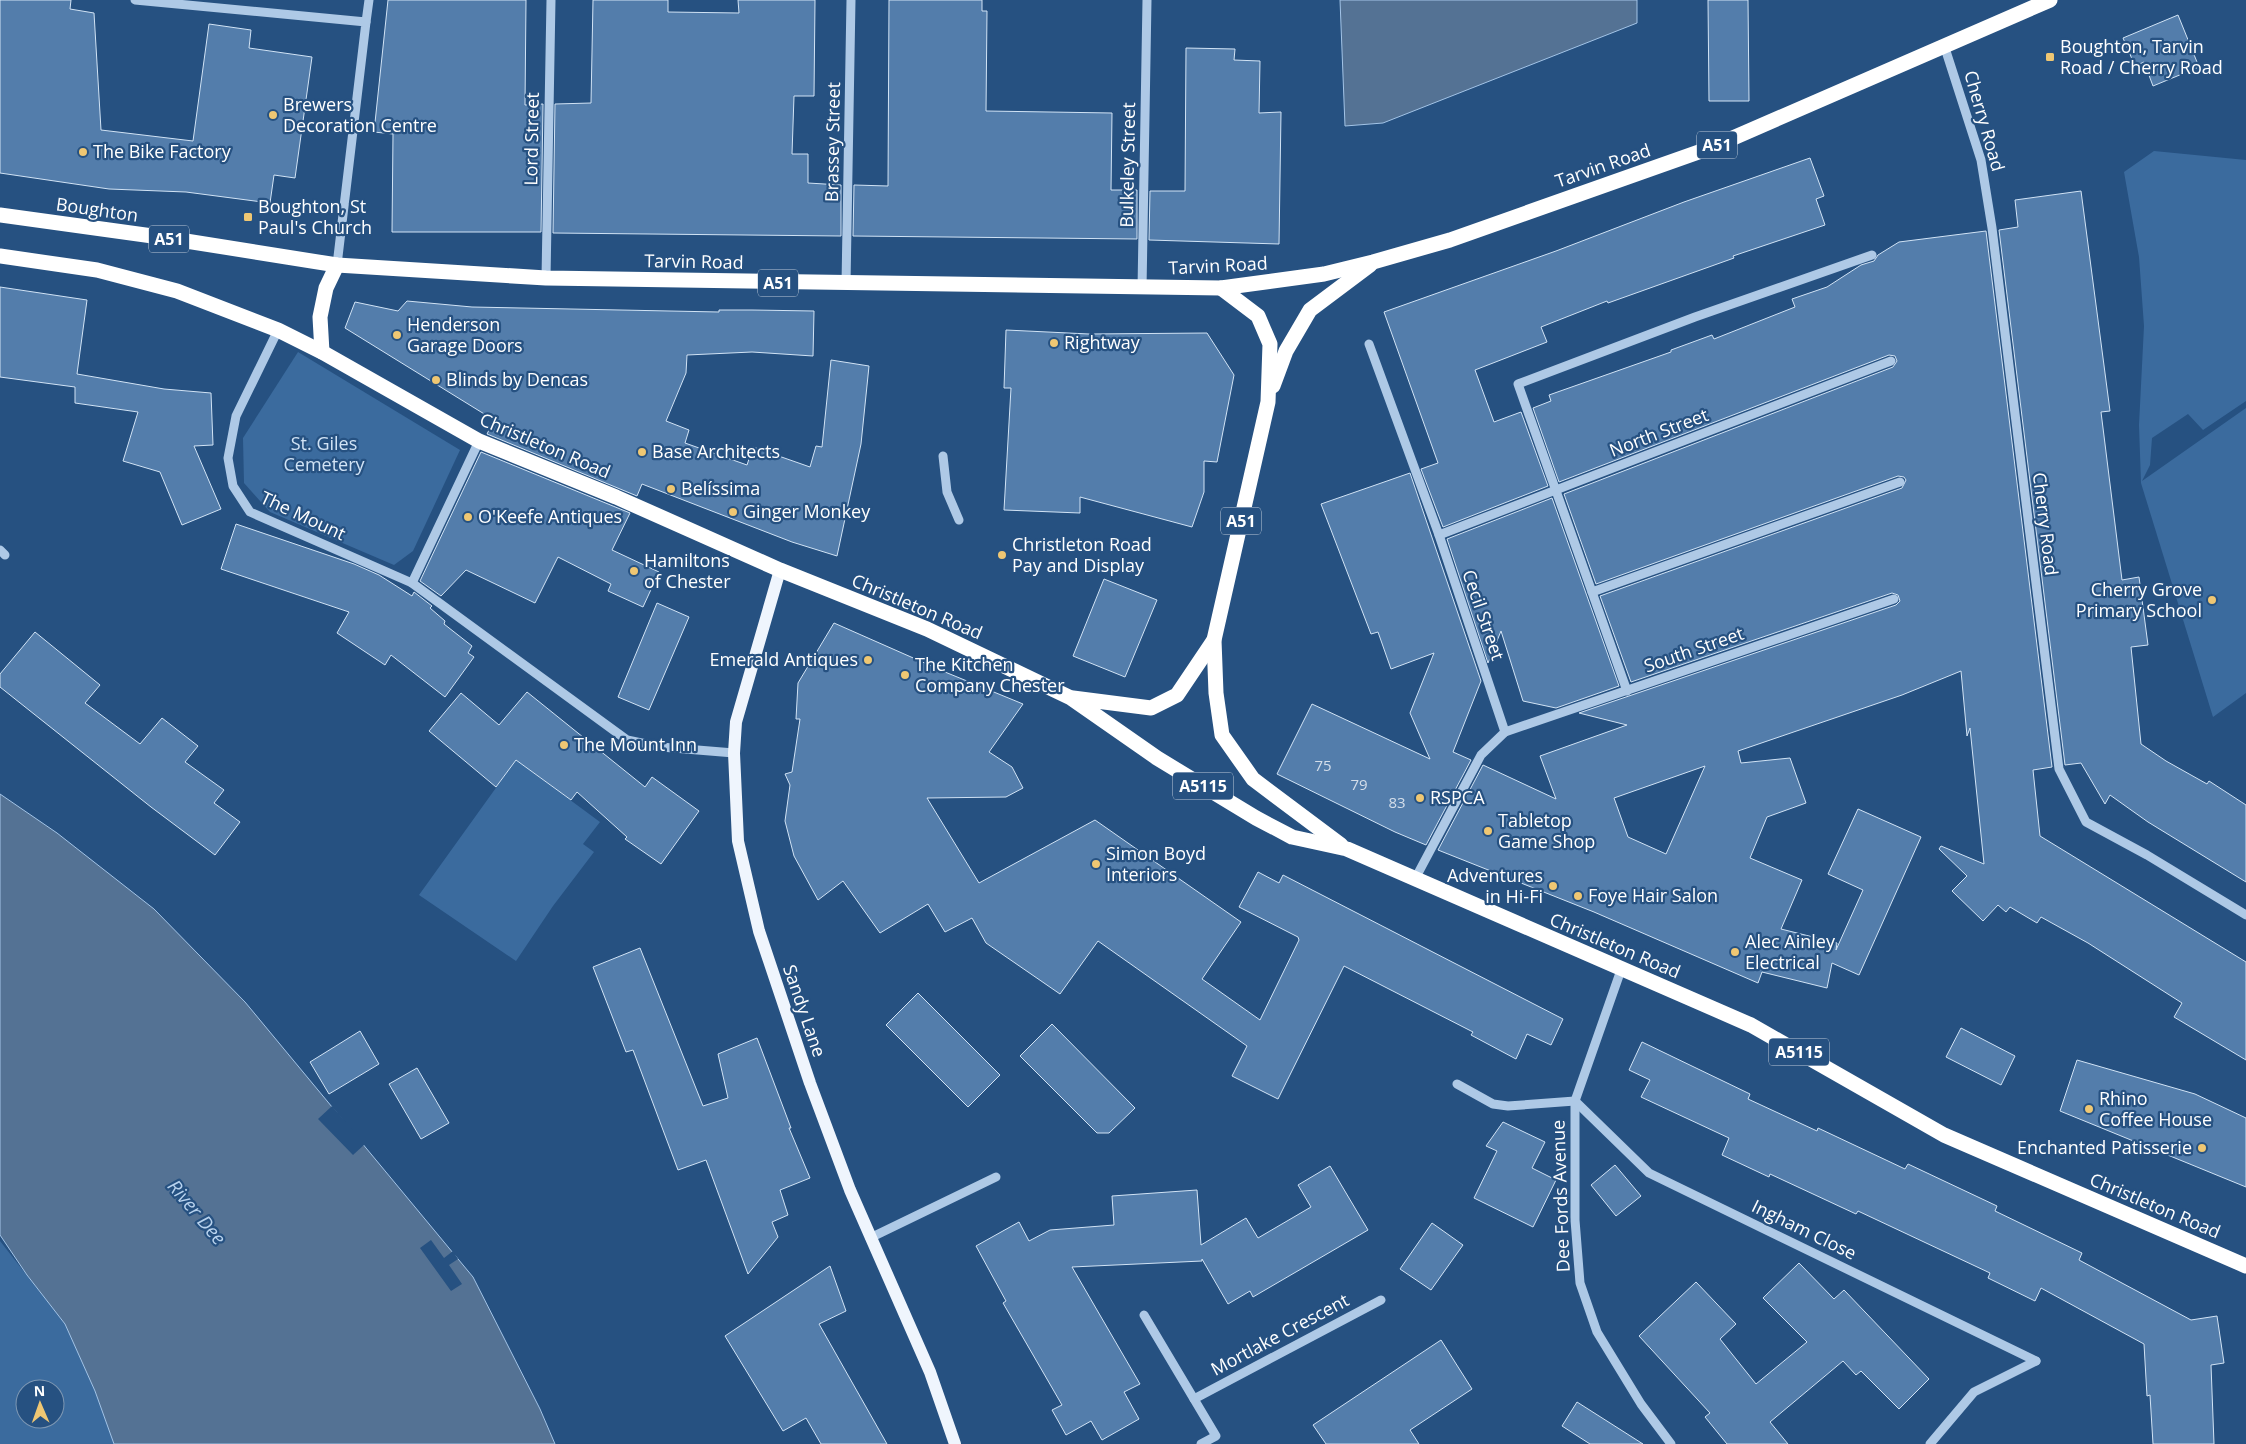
<svg xmlns="http://www.w3.org/2000/svg" width="2246" height="1444" viewBox="0 0 2246 1444" font-family="'Open Sans',sans-serif">
  <style>
    .green { fill: #3b6b9e; fill-rule: evenodd }
    .water { fill: #547294; stroke: #a3c4e7 }
    .pier { fill: #265181 }
    .building { fill: #537dab; stroke: #d1e3f5; fill-rule: evenodd }
    .lines { fill: none; stroke-linecap: round; stroke-linejoin: round }
    .minor { stroke: #aec9e6; stroke-width: 9 }
    .major { stroke: #eff5fd; stroke-width: 12 }
    .highway { stroke: #fff; stroke-width: 15 }
    .poi-dot { fill: #efc773; stroke: #265181; stroke-width: 2 }
    .labels { text-anchor: middle; stroke-width: 4.5; stroke-linejoin: round; paint-order: stroke }
    .number-label { font-size: 15px; fill: #d4deea }
    .shield { fill: #265181; stroke: #becbd9; stroke-width: 1 }
    .shield-label { font-size: 16px; font-weight: bold; fill: #fff }
    .poi-label { font-size: 18px; fill: #fff; stroke: #265181; text-anchor: start }
    .street-label { font-size: 18px; fill: #fff; stroke: #265181 }
    .park-label { font-size: 18px; fill: #d1e3f5; stroke: #265181 }
    .water-label { font-size: 19px; font-style: italic; fill: #b9d3ee; stroke: #265181 }
  </style>
  <rect width="100%" height="100%" fill="#265181"/>
  <g class="green">
    <polygon points="2154,151 2246,160 2246,401 2203,430 2188,414 2152,438 2150,465 2142,481 2246,408 2246,693 2213,717 2141,483 2139,425 2144,326 2139,257 2124,172"/>
    <polygon points="298,352 460,450 413,551 394,565 270,512 244,483 243,438"/>
    <polygon points="516,760 600,822 583,844 594,852 553,906 516,961 419,895"/>
    <path d="M0,1241l65,83 30,67 19,53h-114zM25,1389h30v30h-30z"/>
  </g>
  <g class="water">
    <polygon points="1340,0 1637,0 1637,23 1383,123 1345,126"/>
    <polygon points="0,794 57,833 154,909 245,1002 473,1277 540,1409 555,1444 114,1444 95,1391 65,1324 27,1275 0,1235"/>
  </g>
  <g class="pier">
    <polygon points="332,1106 365,1144 353,1155 318,1119"/>
    <polygon points="431,1240 444,1258 453,1251 458,1259 449,1265 462,1284 451,1291 420,1248"/>
  </g>
  <g class="building">
    <polygon points="0,0 71,0 70,9 94,13 101,130 193,141 209,24 251,30 249,48 312,57 295,178 274,175 270,203 186,192 109,189 0,173"/>
    <polygon points="388,0 526,0 525,105 543,104 541,232 392,232 393,134 374,132"/>
    <polygon points="593,0 668,0 668,12 739,13 738,0 815,0 814,96 794,96 792,154 808,154 808,183 841,185 841,236 553,233 555,104 591,103"/>
    <polygon points="889,0 982,0 982,11 987,11 986,111 1112,113 1111,190 1137,190 1137,239 853,236 854,185 888,186"/>
    <polygon points="1708,0 1748,0 1749,101 1709,101"/>
    <polygon points="2178,15 2199,67 2153,86 2144,62 2135,66 2123,38"/>
    <polygon points="1186,48 1235,49 1234,60 1260,61 1259,113 1281,112 1279,244 1149,240 1150,191 1185,191"/>
    <polygon points="1810,158 1824,196 1816,199 1825,225 1733,256 1734,258 1608,303 1607,301 1541,327 1547,342 1475,370 1494,422 1521,412 1548,486 1443,527 1421,469 1438,463 1384,312 1556,251 1684,202"/>
    <polygon points="2081,191 2110,411 2101,412 2122,580 2139,577 2148,645 2131,647 2141,744 2166,761 2207,784 2209,781 2246,805 2246,882 2148,822 2110,795 2105,804 2081,763 2065,765 1999,230 2018,227 2015,200"/>
    <path d="M1986,231l66,536 -19,3 7,66 206,126v98l-72,-43 8,-14 -94,-60 -47,-26 -4,6 -27,-16 -4,5 -8,-7 -15,16 -31,-30 15,-15 -28,-27 2,-3 43,18 -14,-136 -3,8 -6,-65 -59,24 -164,56 3,12 49,-5 16,45 -39,14 -17,41 52,22 -21,49 56,14 -1,7 27,-60 -35,-16 30,-65 63,28 -62,138 -27,-12 -5,25 -65,-16 -4,11 -164,-71 -156,-62 45,-85 73,34 -16,-43 87,-31 -48,-12 317,-108 4,-4 -2,-6 -6,-2 -261,89 -31,-86 302,-108 4,-8 -2,-3 -6,-1 -302,108 -32,-90 329,-127 4,-6 -2,-5 -6,-1 -330,127 -26,-74 18,-7 -2,-6 122,-43v-2l41,-15 2,4 81,-32 -3,-8 35,-12 34,-22 13,-4 4,-6 21,-13zM1705,766l-39,88 -38,-17 -14,-39z"/>
    <polygon points="0,287 87,300 77,374 164,389 211,393 213,445 194,446 221,509 182,525 160,472 123,461 138,412 75,403 75,387 0,377"/>
    <polygon points="407,301 472,307 719,312 719,310 752,310 814,311 813,356 752,352 687,355 686,373 666,421 689,430 685,443 747,465 753,447 810,467 816,446 822,447 831,360 869,366 861,444 837,556 792,542 642,484 637,496 487,434 494,420 345,328 355,302 398,311"/>
    <polygon points="1006,330 1089,334 1207,333 1234,375 1217,462 1204,461 1204,492 1192,527 1080,497 1080,513 1004,510 1011,388 1004,388"/>
    <polygon points="481,452 630,513 612,550 659,572 643,607 608,591 611,584 558,557 535,603 466,570 441,596 420,581"/>
    <polygon points="1410,473 1481,681 1453,752 1471,760 1426,845 1395,832 1277,774 1312,704 1430,759 1410,713 1434,653 1391,669 1378,632 1371,634 1321,504"/>
    <polygon points="1552,498 1619,686 1556,708 1523,701 1501,631 1488,663 1447,539"/>
    <polygon points="236,524 354,564 379,575 412,596 414,592 432,606 430,608 445,621 444,624 472,646 468,653 474,657 445,697 391,655 385,665 337,633 349,612 221,569"/>
    <polygon points="1104,579 1157,600 1125,677 1073,656"/>
    <polygon points="657,603 689,617 649,710 618,697"/>
    <polygon points="834,623 945,672 1023,704 989,752 1012,767 1023,788 1006,797 927,798 979,883 1095,820 1241,922 1202,979 1260,1020 1299,940 1298,937 1239,907 1258,872 1279,883 1283,875 1563,1019 1551,1045 1527,1034 1516,1059 1471,1035 1473,1032 1344,966 1278,1099 1232,1076 1247,1046 1098,941 1060,994 986,943 972,918 945,932 928,904 880,933 843,881 818,900 794,856 785,821 790,785 785,774 792,772 800,719 796,719 798,683"/>
    <polygon points="35,632 100,685 85,703 140,744 162,718 198,746 185,762 224,790 214,803 240,822 215,855 151,807 0,687 0,674"/>
    <polygon points="527,692 645,787 652,777 699,811 661,864 625,839 627,837 577,792 571,800 516,760 496,787 429,731 461,693 499,725"/>
    <polygon points="640,948 703,1106 728,1098 718,1054 757,1038 791,1128 789,1128 810,1178 780,1190 788,1215 772,1222 778,1237 748,1274 706,1160 678,1170 633,1050 626,1052 593,967"/>
    <polygon points="918,993 1000,1075 968,1107 886,1025"/>
    <polygon points="1052,1024 1135,1108 1109,1133 1097,1133 1020,1056"/>
    <polygon points="1961,1028 2015,1056 2001,1085 1946,1057"/>
    <polygon points="360,1031 379,1064 329,1094 310,1062"/>
    <polygon points="1642,1042 1750,1094 1748,1099 1817,1131 1818,1128 1905,1169 1908,1164 1997,1206 1995,1211 2082,1253 2079,1260 2191,1320 2217,1316 2224,1363 2211,1365 2214,1444 2153,1444 2150,1395 2147,1396 2144,1344 2041,1288 2035,1301 1988,1278 1990,1273 1858,1211 1856,1214 1770,1174 1769,1177 1722,1155 1729,1138 1641,1097 1650,1080 1629,1070"/>
    <polygon points="2077,1060 2195,1094 2246,1118 2246,1187 2060,1111"/>
    <polygon points="417,1068 449,1123 421,1139 389,1084"/>
    <polygon points="1503,1122 1545,1142 1532,1168 1556,1180 1533,1227 1474,1198 1497,1151 1486,1146"/>
    <polygon points="1615,1165 1641,1196 1616,1216 1591,1185"/>
    <polygon points="1330,1166 1368,1230 1253,1297 1250,1291 1228,1304 1202,1259 1202,1261 1072,1267 1140,1384 1124,1392 1139,1419 1102,1440 1091,1421 1066,1435 1052,1410 1062,1405 1003,1303 1006,1301 976,1246 1019,1222 1029,1241 1050,1230 1114,1225 1112,1196 1197,1190 1201,1245 1246,1218 1258,1238 1311,1207 1298,1185"/>
    <polygon points="1432,1223 1463,1245 1431,1290 1400,1269"/>
    <polygon points="1799,1263 1834,1299 1844,1290 1929,1379 1899,1409 1861,1371 1856,1375 1843,1361 1770,1422 1788,1444 1727,1444 1705,1417 1710,1413 1639,1336 1696,1282 1736,1324 1720,1339 1756,1384 1807,1342 1763,1298"/>
    <polygon points="830,1266 846,1311 819,1324 887,1444 821,1444 806,1418 783,1431 725,1336"/>
    <polygon points="1441,1340 1472,1389 1410,1430 1419,1444 1326,1444 1313,1425"/>
    <polygon points="1577,1402 1643,1444 1590,1444 1562,1426"/>
  </g>
  <g class="lines">
    <g class="minor">
      <polyline points="135,0 366,22 337,265"/>
      <polyline points="366,22 369,0"/>
      <polyline points="1944,45 1981,160 1992,228 2059,769 2086,822 2147,855 2246,915"/>
      <polyline points="546,278 551,0"/>
      <polyline points="846,284 851,0"/>
      <polyline points="1142,289 1147,0"/>
      <polyline points="278,330 236,416 228,458 233,486 250,512 412,583 479,441"/>
      <polyline points="1369,344 1439,535 1505,732 1481,755 1415,879"/>
      <polyline points="943,456 947,492 959,520"/>
      <polyline points="1439,535 1891,361"/>
      <polyline points="0,550 5,555"/>
      <polyline points="412,583 627,740 661,747 734,753"/>
      <polyline points="1592,592 1518,384 1695,317 1872,255"/>
      <polyline points="1627,691 1592,592 1900,482"/>
      <polyline points="1505,732 1894,599"/>
      <polyline points="1621,970 1575,1101 1575,1220 1580,1283 1597,1332 1641,1404 1671,1444"/>
      <polyline points="1457,1084 1493,1104 1508,1106 1575,1101 1649,1173 2036,1361"/>
      <polyline points="870,1238 996,1177"/>
      <polyline points="1144,1315 1216,1436 1201,1444"/>
      <polyline points="1194,1399 1381,1300"/>
      <polyline points="1930,1444 1974,1392 2036,1361"/>
    </g>
    <polyline class="major" points="780,570 736,722 734,753 738,841 759,931 810,1083 850,1190 930,1372 955,1444"/>
    <g class="highway">
      <polyline points="0,215 167,238 337,265 546,278 1221,288 1324,274 1373,262 1450,240 1710,148 2050,0"/>
      <polyline points="0,256 97,270 177,291 278,330 322,352 479,441 616,497 780,570 927,629 1071,698 1157,758 1256,818 1292,837 1347,849 1751,1025 1944,1135 2246,1266"/>
      <polyline points="1221,288 1258,316 1270,344 1268,402 1214,640 1216,693 1222,735 1253,779 1341,845"/>
      <polyline points="322,352 320,317 326,288 337,265"/>
      <polyline points="1273,386 1286,351 1310,310 1370,265"/>
      <polyline points="1073,698 1151,708 1177,695 1214,640"/>
    </g>
  </g>
  <g class="poi-dot">
    <rect x="2045" y="52" width="10" height="10" rx="2.5"/>
    <circle cx="273" cy="115" r="5"/>
    <circle cx="83" cy="152" r="5"/>
    <rect x="243" y="212" width="10" height="10" rx="2.5"/>
    <circle cx="397" cy="335" r="5"/>
    <circle cx="1054" cy="343" r="5"/>
    <circle cx="436" cy="380" r="5"/>
    <circle cx="642" cy="452" r="5"/>
    <circle cx="671" cy="489" r="5"/>
    <circle cx="733" cy="512" r="5"/>
    <circle cx="468" cy="517" r="5"/>
    <circle cx="1002" cy="555" r="5"/>
    <circle cx="634" cy="571" r="5"/>
    <circle cx="2212" cy="600" r="5"/>
    <circle cx="868" cy="660" r="5"/>
    <circle cx="905" cy="675" r="5"/>
    <circle cx="564" cy="745" r="5"/>
    <circle cx="1420" cy="798" r="5"/>
    <circle cx="1488" cy="831" r="5"/>
    <circle cx="1096" cy="864" r="5"/>
    <circle cx="1553" cy="886" r="5"/>
    <circle cx="1578" cy="896" r="5"/>
    <circle cx="1735" cy="952" r="5"/>
    <circle cx="2089" cy="1109" r="5"/>
    <circle cx="2202" cy="1148" r="5"/>
  </g>
  <g class="labels">
    <g class="number-label">
      <text x="1323" y="771">75</text>
      <text x="1359" y="790">79</text>
      <text x="1397" y="808">83</text>
    </g>
    <g class="shield">
      <rect x="1697" y="131.5" width="40" height="27" rx="4"/>
      <rect x="149" y="225.5" width="40" height="27" rx="4"/>
      <rect x="758" y="269.5" width="40" height="27" rx="4"/>
      <rect x="1221" y="507.5" width="40" height="27" rx="4"/>
      <rect x="1173" y="772.5" width="60" height="27" rx="4"/>
      <rect x="1769" y="1038.5" width="60" height="27" rx="4"/>
    </g>
    <g class="shield-label">
      <text x="1717" y="151">A51</text>
      <text x="169" y="245">A51</text>
      <text x="778" y="289">A51</text>
      <text x="1241" y="527">A51</text>
      <text x="1203" y="792">A5115</text>
      <text x="1799" y="1058">A5115</text>
    </g>
    <g class="poi-label">
      <text x="2060" y="53">Boughton, Tarvin<tspan x="2060" dy="21">Road / Cherry Road</tspan></text>
      <text x="283" y="111">Brewers<tspan x="283" dy="21">Decoration Centre</tspan></text>
      <text x="93" y="158">The Bike Factory</text>
      <text x="258" y="213">Boughton, St<tspan x="258" dy="21">Paul's Church</tspan></text>
      <text x="407" y="331">Henderson<tspan x="407" dy="21">Garage Doors</tspan></text>
      <text x="1064" y="349">Rightway</text>
      <text x="446" y="386">Blinds by Dencas</text>
      <text x="652" y="458">Base Architects</text>
      <text x="681" y="495">Belíssima</text>
      <text x="743" y="518">Ginger Monkey</text>
      <text x="478" y="523">O'Keefe Antiques</text>
      <text x="1012" y="551">Christleton Road<tspan x="1012" dy="21">Pay and Display</tspan></text>
      <text x="644" y="567">Hamiltons<tspan x="644" dy="21">of Chester</tspan></text>
      <text x="2202" y="596" text-anchor="end">Cherry Grove<tspan x="2202" dy="21">Primary School</tspan></text>
      <text x="858" y="666" text-anchor="end">Emerald Antiques</text>
      <text x="915" y="671">The Kitchen<tspan x="915" dy="21">Company Chester</tspan></text>
      <text x="574" y="751">The Mount Inn</text>
      <text x="1430" y="804">RSPCA</text>
      <text x="1498" y="827">Tabletop<tspan x="1498" dy="21">Game Shop</tspan></text>
      <text x="1106" y="860">Simon Boyd<tspan x="1106" dy="21">Interiors</tspan></text>
      <text x="1543" y="882" text-anchor="end">Adventures<tspan x="1543" dy="21">in Hi-Fi</tspan></text>
      <text x="1588" y="902">Foye Hair Salon</text>
      <text x="1745" y="948">Alec Ainley<tspan x="1745" dy="21">Electrical</tspan></text>
      <text x="2099" y="1105">Rhino<tspan x="2099" dy="21">Coffee House</tspan></text>
      <text x="2192" y="1154" text-anchor="end">Enchanted Patisserie</text>
    </g>
    <g class="street-label">
      <text transform="translate(1984 121) rotate(74)" y="6">Cherry Road</text>
      <text transform="translate(532 139) rotate(-89)" y="6">Lord Street</text>
      <text transform="translate(833 142) rotate(-89)" y="6">Brassey Street</text>
      <text transform="translate(1128 165) rotate(-89)" y="6">Bulkeley Street</text>
      <text transform="translate(1603 166) rotate(-19)" y="6">Tarvin Road</text>
      <text transform="translate(97 210) rotate(8)" y="6">Boughton</text>
      <text transform="translate(694 262) rotate(1)" y="6">Tarvin Road</text>
      <text transform="translate(1218 266) rotate(-3)" y="6">Tarvin Road</text>
      <text transform="translate(1659 433) rotate(-21)" y="6">North Street</text>
      <text transform="translate(545 446) rotate(23)" y="6">Christleton Road</text>
      <text transform="translate(303 516) rotate(25)" y="6">The Mount</text>
      <text transform="translate(2045 524) rotate(83)" y="6">Cherry Road</text>
      <text transform="translate(917 607) rotate(23)" y="6">Christleton Road</text>
      <text transform="translate(1483 615) rotate(71)" y="6">Cecil Street</text>
      <text transform="translate(1694 650) rotate(-19)" y="6">South Street</text>
      <text transform="translate(1615 946) rotate(23)" y="6">Christleton Road</text>
      <text transform="translate(804 1011) rotate(71)" y="6">Sandy Lane</text>
      <text transform="translate(1561 1196) rotate(-92)" y="6">Dee Fords Avenue</text>
      <text transform="translate(2155 1206) rotate(23)" y="6">Christleton Road</text>
      <text transform="translate(1804 1230) rotate(26)" y="6">Ingham Close</text>
      <text transform="translate(1280 1335) rotate(-28)" y="6">Mortlake Crescent</text>
    </g>
    <g class="park-label">
      <text x="324" y="450">St. Giles<tspan x="324" dy="21">Cemetery</tspan></text>
    </g>
    <g class="water-label">
      <text transform="translate(197 1212) rotate(50)" y="7">River Dee</text>
    </g>
  </g>
  <g transform="translate(40 1404) rotate(358)"><circle r="24" fill="#265181" stroke="#7d97b3"/>
  <path d="M0-4L9 19L0 12L-9 19Z" fill="#efc773"/>
  <text y="-8" font-size="14" font-weight="bold" text-anchor="middle" fill="#ffffff">N</text>
  </g>
</svg>
